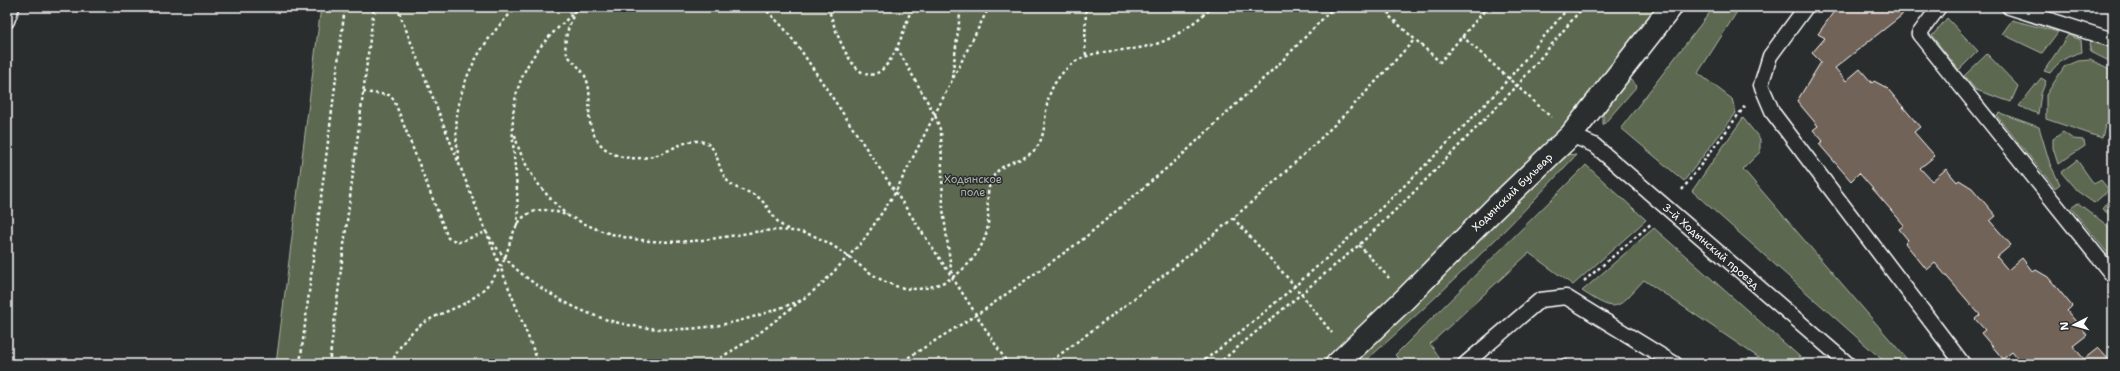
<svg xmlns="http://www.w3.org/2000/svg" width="2120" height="371" viewBox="0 0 2120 371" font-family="'Shantell Sans',sans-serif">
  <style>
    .green { fill: #5c6850; stroke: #aeb4a8 }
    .building { fill: #726359; stroke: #fff }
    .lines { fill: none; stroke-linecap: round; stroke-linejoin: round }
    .lane-casing { stroke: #fff; stroke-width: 17 }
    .street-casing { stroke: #fff; stroke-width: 25 }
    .path { stroke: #fff; stroke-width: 2.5; stroke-dasharray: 3 3; stroke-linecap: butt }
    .lane { stroke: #2a2d2e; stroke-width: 14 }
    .street { stroke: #2a2d2e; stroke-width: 22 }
    .labels { text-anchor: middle; stroke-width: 3; stroke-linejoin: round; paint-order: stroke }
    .park-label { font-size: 11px; fill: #aeb4a8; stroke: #2a2d2e }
    .street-label { font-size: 11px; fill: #fff; stroke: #2a2d2e }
  </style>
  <rect width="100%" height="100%" fill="#2a2d2e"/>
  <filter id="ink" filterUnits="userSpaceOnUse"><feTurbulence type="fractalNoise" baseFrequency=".025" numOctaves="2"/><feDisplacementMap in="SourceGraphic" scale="8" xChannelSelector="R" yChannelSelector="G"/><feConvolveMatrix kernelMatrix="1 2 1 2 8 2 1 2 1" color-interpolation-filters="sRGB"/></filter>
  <g filter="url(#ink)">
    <g class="green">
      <polygon points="321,7 1669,7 1582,114 1350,340 1320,364 276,364"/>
      <polygon points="1714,7 1740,7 1698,73 1732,99 1736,113 1684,181 1621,128"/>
      <polygon points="1947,18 1978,51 1959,70 1932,36"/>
      <polygon points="2012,20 2058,32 2042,53 2002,34"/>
      <path d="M2068,35l13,5 1,12c-15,4 -23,9 -32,21l-6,-2z"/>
      <polygon points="2091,39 2113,46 2113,63 2091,52 2089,44"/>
      <polygon points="1987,54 2018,86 2011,102 1976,90 1964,76"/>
      <polygon points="2090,60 2106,67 2113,74 2113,117 2105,126 2102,138 2046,119 2046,95 2064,67 2078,61"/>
      <polygon points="1628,78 1637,86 1603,125 1603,111"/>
      <polygon points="2041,78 2046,81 2041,94 2038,114 2019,106"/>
      <polygon points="2000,113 2039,127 2050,164 2060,184 2055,188 1997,116"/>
      <polygon points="1743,118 1760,139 1760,152 1743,169 1911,364 1887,364 1692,191"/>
      <polygon points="2063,132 2073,139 2084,140 2085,146 2058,164 2053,148 2053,139"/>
      <path d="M1567,154l9,1c-67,74 -139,143 -214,209h-23z"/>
      <polygon points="2077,160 2094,184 2101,180 2109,190 2094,203 2077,191 2061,172"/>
      <polygon points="1586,165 1646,220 1573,285 1529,253 1430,344 1438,355 1441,364 1404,364 1395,355"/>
      <polygon points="2113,195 2113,217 2102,209"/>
      <polygon points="2078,203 2113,230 2113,260 2071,208"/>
      <path d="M1654,228l154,136h-40l-124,-84c-28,29 -25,35 -62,11z"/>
    </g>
    <g class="building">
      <polygon points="1837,7 1907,7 1901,16 1835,68 1846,81 1860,69 1872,83 1874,81 1887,88 1920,127 1914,132 1935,156 1920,168 1932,181 1946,169 1957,182 1959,180 1972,188 1996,216 1990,221 2011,245 1997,257 2008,270 2022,258 2033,272 2036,270 2048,277 2072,306 2067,311 2087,335 2073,346 2084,359 2098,348 2110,361 2113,359 2113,364 2022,364 2012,352 2003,359 1981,333 1985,330 1975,319 1980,315 1935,263 1927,270 1905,243 1908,240 1899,229 1904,225 1859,173 1851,181 1819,144 1823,141 1813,130 1818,126 1797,101 1821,62 1812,53 1825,38 1818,34"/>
      <polygon points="1563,358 1573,364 1556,364"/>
    </g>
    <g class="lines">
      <defs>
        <g id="lane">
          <polyline points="1806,7 1770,56 1761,85 1773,113 1963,364"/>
          <polyline points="1939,7 1919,34 2113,276"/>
          <polyline points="2009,7 2113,40"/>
          <polyline points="7,21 12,7"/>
          <polyline points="1571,135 1594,145 1848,364"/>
          <polyline points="1465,364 1540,300 1566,297 1675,364"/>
        </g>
        <polyline id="street" points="1337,364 1406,298 1493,210 1571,135 1671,7"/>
      </defs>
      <use href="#lane" class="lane-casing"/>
      <use href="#street" class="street-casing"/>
      <g class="path">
        <polyline points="397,7 486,232"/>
        <polyline points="763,7 783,27 802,52 952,277 1008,364"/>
        <path d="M828,7c6,19 29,97 60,56 12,-17 17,-37 24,-56"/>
        <polyline points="1393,7 1388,15 1440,62 1486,9 1484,7"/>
        <path d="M575,11c-5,12 -15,35 -6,46 7,8 15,14 18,24 6,17 -2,34 6,51 11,27 41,31 67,22 14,-5 30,-18 46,-11 12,6 11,21 17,31 9,18 23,14 36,24 11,9 15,25 29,31"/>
        <polyline points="1462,36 1551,117"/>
        <polyline points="897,48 935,115 941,132 943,209 952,276"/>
        <polyline points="1086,55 1085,46 1086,7"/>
        <polyline points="952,78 961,7"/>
        <path d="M363,92l26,3 5,5 54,138 11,4 27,-10c5,7 10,16 16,22 12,15 28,27 44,37 54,35 111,45 174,34 28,-5 55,-15 82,-25"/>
        <path d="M515,135c7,32 28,58 52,80"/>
        <path d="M459,159c-12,-60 16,-112 58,-152"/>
        <polyline points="1682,190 1745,106"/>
        <polyline points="1233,218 1295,286 1332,333"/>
        <path d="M517,226c5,-65 -23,-116 20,-175 13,-17 28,-29 42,-44"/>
        <polyline points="488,236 539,364"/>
        <polyline points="1359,245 1389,278"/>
        <polyline points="1584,281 1652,223"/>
        <polyline points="300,364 345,7"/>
        <polyline points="329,364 374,7"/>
        <path d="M391,364c14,-30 27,-41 57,-53 10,-4 20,-9 29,-16 9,-7 18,-18 24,-29 9,-15 10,-43 27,-52 22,-12 46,6 66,14 15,6 31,10 47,12 25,3 51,2 76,-2 30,-4 60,-13 91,-4 49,15 75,75 136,48 20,-9 42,-34 44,-58 1,-14 -3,-28 3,-43 10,-23 34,-17 46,-34 13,-19 3,-43 20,-67 27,-39 62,-23 102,-37 20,-7 38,-23 54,-36"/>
        <polyline points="710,364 753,338 821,285 863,241 895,193 989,7"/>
        <polyline points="898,364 984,310 1082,240 1181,156 1281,62 1334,7"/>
        <path d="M1047,364c98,-72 194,-147 281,-233 30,-29 58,-61 87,-92"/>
        <path d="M1200,364c104,-81 201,-171 292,-267 27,-29 51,-60 77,-90"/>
        <polyline points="1218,364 1359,245 1411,195 1517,86 1583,7"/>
      </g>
      <use href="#lane" class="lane"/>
      <use href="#street" class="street"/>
    </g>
  </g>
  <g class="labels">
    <g class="park-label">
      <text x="973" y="183">Ходынское<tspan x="973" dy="13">поле</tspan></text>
    </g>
    <g class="street-label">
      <text transform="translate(1512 192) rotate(-44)" y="4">Ходынский бульвар</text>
      <text transform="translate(1711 246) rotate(41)" y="4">3-й Ходынский проезд</text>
    </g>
  </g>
  <rect width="2120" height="371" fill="none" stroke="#2a2d2e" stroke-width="24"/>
  <rect x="12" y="12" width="2096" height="347" fill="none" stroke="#fff" stroke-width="1.5" filter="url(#ink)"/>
  <g transform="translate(2074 325) rotate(264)" stroke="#2a2d2e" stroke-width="3" paint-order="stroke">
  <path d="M0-3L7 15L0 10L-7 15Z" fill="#ffffff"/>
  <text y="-6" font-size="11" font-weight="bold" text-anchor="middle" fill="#ffffff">N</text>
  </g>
</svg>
